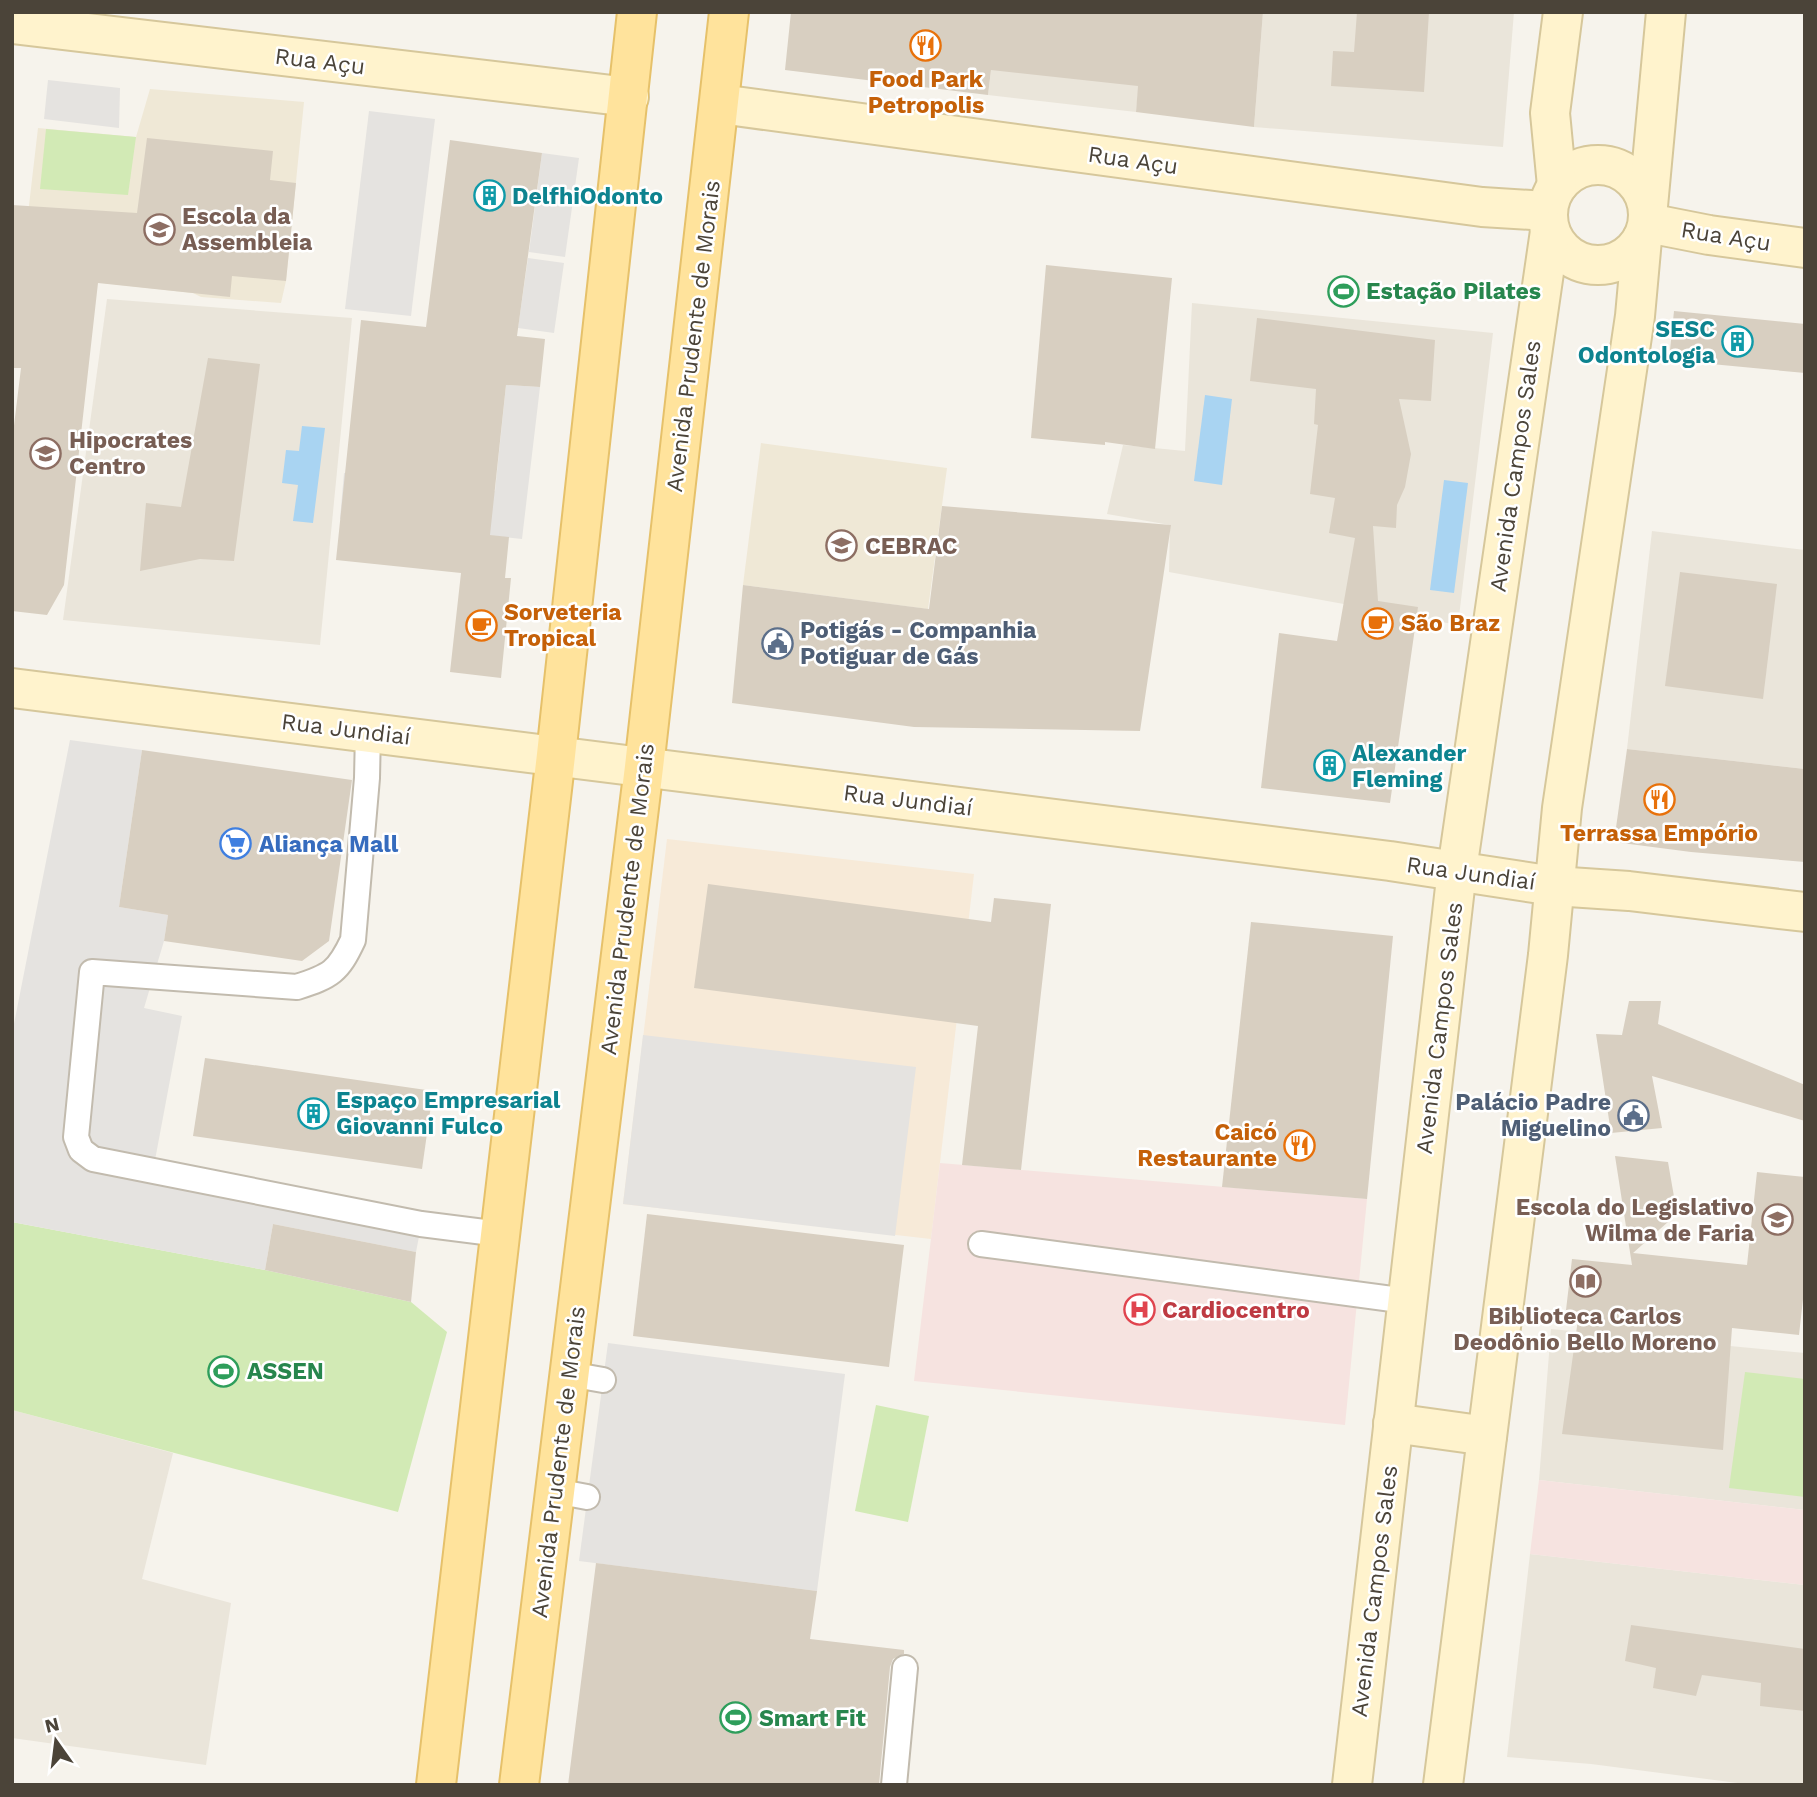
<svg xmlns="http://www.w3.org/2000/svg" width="1817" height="1797" viewBox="0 0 1817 1797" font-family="'Work Sans',sans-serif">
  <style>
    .residential { fill: #eae5da }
    .commercial { fill: #f7ead8 }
    .education { fill: #efe8d6 }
    .medical { fill: #f6e3e0 }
    .green { fill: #d2eab5 }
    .parking { fill: #e5e3e0 }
    .water { fill: #a9d4f2 }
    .building { fill: #d8cfc1 }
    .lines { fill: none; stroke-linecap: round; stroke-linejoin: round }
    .lane-casing { stroke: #c2bbae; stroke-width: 28 }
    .secondary-casing { stroke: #d6c79b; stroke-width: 42 }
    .primary-casing { stroke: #e6c16a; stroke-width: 42 }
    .lane { stroke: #fff; stroke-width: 24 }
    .secondary { stroke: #fff3cd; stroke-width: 38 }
    .primary { stroke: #ffe39c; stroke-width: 38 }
    .labels { text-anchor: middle; stroke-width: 5; stroke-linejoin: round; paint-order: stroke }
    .street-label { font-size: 23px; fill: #4b4439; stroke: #fff }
    .food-label { font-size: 23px; font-weight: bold; fill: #c56008; stroke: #fff }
    .culture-label { font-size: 23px; font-weight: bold; fill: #0d838f; stroke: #fff; text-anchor: start }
    .education-label { font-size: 23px; font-weight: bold; fill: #785e54; stroke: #fff; text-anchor: start }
    .leisure-label { font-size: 23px; font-weight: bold; fill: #27864d; stroke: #fff; text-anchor: start }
    .service-label { font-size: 23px; font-weight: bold; fill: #4e5e75; stroke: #fff; text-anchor: start }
    .shop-label { font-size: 23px; font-weight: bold; fill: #366cbe; stroke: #fff; text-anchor: start }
    .health-label { font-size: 23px; font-weight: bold; fill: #be3a42; stroke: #fff; text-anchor: start }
  </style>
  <rect width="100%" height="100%" fill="#f6f3ec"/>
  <g class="residential">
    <polygon points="998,12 1146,12 1136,112 988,95"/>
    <polygon points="1263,12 1514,12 1503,147 1254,127"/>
    <polygon points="107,299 352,318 320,645 63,620"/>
    <polygon points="1192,303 1493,333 1458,625 1169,572 1170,525 1107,514 1123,445 1185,451"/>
    <polygon points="1652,531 1805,550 1805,769 1627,749"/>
    <polygon points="1551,1329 1805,1353 1805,1510 1539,1480"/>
    <polygon points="12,1410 173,1453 142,1579 231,1603 206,1765 12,1738"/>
    <polygon points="1530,1554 1805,1585 1805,1785 1753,1785 1591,1764 1507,1757"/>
  </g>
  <polygon class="commercial" points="667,839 974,874 931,1239 623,1204"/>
  <g class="education">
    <polygon points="150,89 304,102 286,281 281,303 201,297 193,293 21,274 38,128 136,137"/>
    <polygon points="761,443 947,468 928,609 743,585"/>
  </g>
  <g class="medical">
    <polygon points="940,1163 1367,1199 1345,1425 914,1381"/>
    <polygon points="1539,1480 1805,1510 1805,1585 1530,1554"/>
  </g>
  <g class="green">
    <polygon points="46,129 136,137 128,195 40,189"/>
    <polygon points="12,1222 265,1270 411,1302 447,1332 398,1512 12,1410"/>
    <polygon points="1745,1372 1805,1379 1805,1497 1729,1488"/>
    <polygon points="876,1405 929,1416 908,1522 855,1511"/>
  </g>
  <g class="parking">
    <polygon points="48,80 120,88 119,128 44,119"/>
    <polygon points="369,111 435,119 411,316 345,309"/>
    <polygon points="542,153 579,158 565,257 529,252"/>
    <polygon points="528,258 564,263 554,333 518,328"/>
    <polygon points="506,385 540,387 522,539 340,519 344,473 495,491"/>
    <polygon points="70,740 142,750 119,907 168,915 164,941 144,1008 182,1016 155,1160 424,1211 416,1252 273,1224 265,1270 12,1222 12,1034"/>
    <polygon points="643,1035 916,1067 895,1236 623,1204"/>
    <polygon points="608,1343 845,1374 817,1591 579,1561"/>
  </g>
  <g class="water">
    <polygon points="1205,395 1232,399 1222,485 1194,481"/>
    <polygon points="302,426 325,428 313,523 293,521 298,485 282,483 286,450 299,451"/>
    <polygon points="1444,480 1468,483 1454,593 1430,590"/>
  </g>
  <g class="building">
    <polygon points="791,12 1263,12 1254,127 1136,112 1138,86 991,70 988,95 785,70"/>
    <polygon points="1357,12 1429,12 1424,92 1331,86 1333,51 1354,52"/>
    <polygon points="147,138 273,151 270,180 296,183 286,281 232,276 230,297 98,283 64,585 47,615 12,611 12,442 21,368 12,368 12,205 137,213"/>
    <polygon points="450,140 542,153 517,336 545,339 540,387 506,385 490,535 509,537 505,578 511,578 501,678 450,672 461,573 336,560 361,320 426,327"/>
    <polygon points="1046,265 1172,278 1155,449 1105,442 1105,445 1031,438"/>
    <polygon points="1674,311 1805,324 1805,373 1669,360"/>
    <polygon points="1257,318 1435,340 1431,401 1399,399 1411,454 1405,487 1397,505 1396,528 1373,526 1378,601 1418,607 1390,803 1261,788 1279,633 1337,641 1355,538 1329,533 1335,498 1310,494 1318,425 1314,424 1316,389 1250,381"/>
    <polygon points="208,358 260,364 234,561 200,559 140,571 146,503 181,507"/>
    <polygon points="942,506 1171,525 1140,731 914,727 732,703 743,585 929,609"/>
    <polygon points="1680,572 1777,584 1763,699 1665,686"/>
    <polygon points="1627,749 1805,769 1805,862 1691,852 1614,842"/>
    <polygon points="142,750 352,780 329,941 302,961 164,941 168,915 119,907"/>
    <polygon points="708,884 991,922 994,898 1051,904 1021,1170 962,1165 978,1026 694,988"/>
    <polygon points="1251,922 1393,936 1367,1199 1222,1187"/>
    <polygon points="1629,1001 1661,1001 1658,1024 1805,1085 1805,1121 1652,1076 1662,1128 1611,1133 1596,1034 1622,1035"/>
    <polygon points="205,1058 433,1091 422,1169 193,1136"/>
    <polygon points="1615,1156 1668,1162 1677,1214 1633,1253 1747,1265 1757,1172 1805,1177 1805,1281 1799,1335 1732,1328 1723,1450 1562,1434 1579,1312 1566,1310 1572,1259 1632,1265"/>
    <polygon points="647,1214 904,1245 889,1367 633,1336"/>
    <polygon points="273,1224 416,1252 411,1302 265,1270"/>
    <polygon points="596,1563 817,1591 810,1639 904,1650 904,1654 893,1659 890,1667 879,1785 568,1785"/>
    <polygon points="1631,1625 1805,1649 1805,1711 1760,1706 1761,1683 1702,1675 1696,1696 1653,1688 1656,1668 1625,1661"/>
  </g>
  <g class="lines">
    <defs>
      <g id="lane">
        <path d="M368,732l-1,46 -14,162c-15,32 -22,36 -56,47l-205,-15 -16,165 5,13 12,9 328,65 79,10"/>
        <polyline points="981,1244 1407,1301"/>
        <polyline points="569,1374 603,1380"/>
        <polyline points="555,1491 587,1497"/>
        <polyline points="894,1785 905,1668"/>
      </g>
      <g id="secondary">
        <polyline points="12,24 629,97"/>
        <polyline points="720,104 1482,207 1547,211"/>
        <circle cx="1598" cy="215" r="50"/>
        <polyline points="1557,186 1550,113 1563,12"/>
        <polyline points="1648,206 1666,12"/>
        <polyline points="1648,223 1709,235 1805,248"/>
        <polyline points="12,688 1390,861 1554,886 1629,891 1805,912"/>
        <polyline points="1393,1423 1487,1436"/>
        <polyline points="1352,1785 1457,870 1550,231"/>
        <polyline points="1443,1785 1548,955 1562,808 1635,316 1642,239"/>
      </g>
      <g id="primary">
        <polyline points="436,1785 556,755 637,12"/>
        <polyline points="519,1785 644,767 729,12"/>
      </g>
    </defs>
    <use href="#lane" class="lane-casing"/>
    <use href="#secondary" class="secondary-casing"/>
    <use href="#primary" class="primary-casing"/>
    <use href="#lane" class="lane"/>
    <use href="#secondary" class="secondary"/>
    <use href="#primary" class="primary"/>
  </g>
  <defs>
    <symbol id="restaurant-ring" viewBox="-11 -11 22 22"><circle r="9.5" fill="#fff" stroke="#e8710a" stroke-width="1.5"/><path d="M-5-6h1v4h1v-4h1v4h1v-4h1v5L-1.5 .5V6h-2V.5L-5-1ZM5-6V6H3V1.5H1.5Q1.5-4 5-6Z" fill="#e8710a"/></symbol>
    <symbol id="building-ring" viewBox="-11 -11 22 22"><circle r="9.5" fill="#fff" stroke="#0f9aa8" stroke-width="1.5"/><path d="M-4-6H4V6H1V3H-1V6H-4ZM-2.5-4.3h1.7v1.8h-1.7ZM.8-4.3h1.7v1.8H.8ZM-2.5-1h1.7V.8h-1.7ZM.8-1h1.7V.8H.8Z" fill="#0f9aa8"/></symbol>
    <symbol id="school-ring" viewBox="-11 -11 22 22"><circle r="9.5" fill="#fff" stroke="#8d6e63" stroke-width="1.5"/><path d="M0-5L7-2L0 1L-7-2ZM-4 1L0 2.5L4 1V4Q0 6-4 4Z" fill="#8d6e63"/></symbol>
    <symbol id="stadium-ring" viewBox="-11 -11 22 22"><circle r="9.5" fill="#fff" stroke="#2e9e5b" stroke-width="1.5"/><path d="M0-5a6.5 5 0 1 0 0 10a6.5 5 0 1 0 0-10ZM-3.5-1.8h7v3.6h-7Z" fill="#2e9e5b"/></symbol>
    <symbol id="cafe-ring" viewBox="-11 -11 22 22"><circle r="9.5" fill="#fff" stroke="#e8710a" stroke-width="1.5"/><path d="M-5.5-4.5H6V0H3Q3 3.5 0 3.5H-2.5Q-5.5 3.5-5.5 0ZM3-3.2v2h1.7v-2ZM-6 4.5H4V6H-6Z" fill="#e8710a"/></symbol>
    <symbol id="civic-ring" viewBox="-11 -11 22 22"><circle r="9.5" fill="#fff" stroke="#5c6f8a" stroke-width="1.5"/><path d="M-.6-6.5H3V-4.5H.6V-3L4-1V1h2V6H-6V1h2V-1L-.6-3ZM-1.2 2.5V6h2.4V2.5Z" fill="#5c6f8a"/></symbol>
    <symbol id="supermarket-ring" viewBox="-11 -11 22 22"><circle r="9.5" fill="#fff" stroke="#3f7fe0" stroke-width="1.5"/><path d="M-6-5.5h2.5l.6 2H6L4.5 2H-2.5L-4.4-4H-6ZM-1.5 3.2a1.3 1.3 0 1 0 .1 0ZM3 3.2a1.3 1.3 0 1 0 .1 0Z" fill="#3f7fe0"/></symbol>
    <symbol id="library-ring" viewBox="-11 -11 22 22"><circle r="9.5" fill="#fff" stroke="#8d6e63" stroke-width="1.5"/><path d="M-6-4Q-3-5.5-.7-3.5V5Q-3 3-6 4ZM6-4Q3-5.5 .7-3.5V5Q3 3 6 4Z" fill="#8d6e63"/></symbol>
    <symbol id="hospital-ring" viewBox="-11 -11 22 22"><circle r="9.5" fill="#fff" stroke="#e0444e" stroke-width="1.5"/><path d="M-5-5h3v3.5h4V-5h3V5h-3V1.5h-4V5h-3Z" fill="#e0444e"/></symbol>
  </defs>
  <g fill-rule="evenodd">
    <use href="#restaurant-ring" x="908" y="28" width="35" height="35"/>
    <use href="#building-ring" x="472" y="178" width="35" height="35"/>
    <use href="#school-ring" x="142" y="212" width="35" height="35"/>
    <use href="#stadium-ring" x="1326" y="274" width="35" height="35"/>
    <use href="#building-ring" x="1720" y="324" width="35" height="35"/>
    <use href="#school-ring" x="28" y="436" width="35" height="35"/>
    <use href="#school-ring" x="824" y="528" width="35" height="35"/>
    <use href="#cafe-ring" x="1360" y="606" width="35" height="35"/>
    <use href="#cafe-ring" x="464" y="608" width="35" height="35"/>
    <use href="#civic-ring" x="760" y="626" width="35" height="35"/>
    <use href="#building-ring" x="1312" y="748" width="35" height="35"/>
    <use href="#restaurant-ring" x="1642" y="782" width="35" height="35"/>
    <use href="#supermarket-ring" x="218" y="826" width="35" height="35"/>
    <use href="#building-ring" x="296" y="1096" width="35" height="35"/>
    <use href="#civic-ring" x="1616" y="1098" width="35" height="35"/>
    <use href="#restaurant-ring" x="1282" y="1128" width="35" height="35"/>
    <use href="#school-ring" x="1760" y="1202" width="35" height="35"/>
    <use href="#library-ring" x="1568" y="1264" width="35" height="35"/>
    <use href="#hospital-ring" x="1122" y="1292" width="35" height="35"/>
    <use href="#stadium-ring" x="206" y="1354" width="35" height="35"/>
    <use href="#stadium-ring" x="718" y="1700" width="35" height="35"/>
  </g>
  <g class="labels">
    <g class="street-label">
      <text transform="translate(320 61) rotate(7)" y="8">Rua Açu</text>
      <text transform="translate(1133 160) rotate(8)" y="8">Rua Açu</text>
      <text transform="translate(1726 236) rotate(9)" y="8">Rua Açu</text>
      <text transform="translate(693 336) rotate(-83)" y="8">Avenida Prudente de Morais</text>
      <text transform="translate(1515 466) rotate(-82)" y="8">Avenida Campos Sales</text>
      <text transform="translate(346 729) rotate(7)" y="8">Rua Jundiaí</text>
      <text transform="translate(908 800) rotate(7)" y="8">Rua Jundiaí</text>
      <text transform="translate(1471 873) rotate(8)" y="8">Rua Jundiaí</text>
      <text transform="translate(627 899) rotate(-83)" y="8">Avenida Prudente de Morais</text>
      <text transform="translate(1439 1028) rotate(-83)" y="8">Avenida Campos Sales</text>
      <text transform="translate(558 1462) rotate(-83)" y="8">Avenida Prudente de Morais</text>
      <text transform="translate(1374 1591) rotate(-83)" y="8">Avenida Campos Sales</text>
    </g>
    <g class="food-label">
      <text x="926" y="87">Food Park<tspan x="926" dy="26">Petropolis</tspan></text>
      <text x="504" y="620" text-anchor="start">Sorveteria<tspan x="504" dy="26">Tropical</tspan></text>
      <text x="1401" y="631" text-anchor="start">São Braz</text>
      <text x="1659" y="841">Terrassa Empório</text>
      <text x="1277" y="1140" text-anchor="end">Caicó<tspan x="1277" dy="26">Restaurante</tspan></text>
    </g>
    <g class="culture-label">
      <text x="512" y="204">DelfhiOdonto</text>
      <text x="1715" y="337" text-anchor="end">SESC<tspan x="1715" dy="26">Odontologia</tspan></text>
      <text x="1352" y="761">Alexander<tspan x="1352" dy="26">Fleming</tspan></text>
      <text x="336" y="1108">Espaço Empresarial<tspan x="336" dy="26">Giovanni Fulco</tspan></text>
    </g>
    <g class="education-label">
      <text x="182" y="224">Escola da<tspan x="182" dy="26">Assembleia</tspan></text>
      <text x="69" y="448">Hipocrates<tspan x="69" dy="26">Centro</tspan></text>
      <text x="865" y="554">CEBRAC</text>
      <text x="1754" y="1215" text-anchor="end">Escola do Legislativo<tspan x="1754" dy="26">Wilma de Faria</tspan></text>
      <text x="1585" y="1324" text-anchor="middle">Biblioteca Carlos<tspan x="1585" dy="26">Deodônio Bello Moreno</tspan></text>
    </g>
    <g class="leisure-label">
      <text x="1366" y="299">Estação Pilates</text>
      <text x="247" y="1379">ASSEN</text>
      <text x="759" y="1726">Smart Fit</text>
    </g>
    <g class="service-label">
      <text x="800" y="638">Potigás - Companhia<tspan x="800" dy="26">Potiguar de Gás</tspan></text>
      <text x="1611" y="1110" text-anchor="end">Palácio Padre<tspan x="1611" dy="26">Miguelino</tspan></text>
    </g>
    <g class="shop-label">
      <text x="259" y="852">Aliança Mall</text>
    </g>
    <g class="health-label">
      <text x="1162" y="1318">Cardiocentro</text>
    </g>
  </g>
  <rect width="1817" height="1797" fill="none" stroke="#4b4439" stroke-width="28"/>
  <g transform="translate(56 1741) rotate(346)" stroke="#ffffff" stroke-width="5" paint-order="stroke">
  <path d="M0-5L12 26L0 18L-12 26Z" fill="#4b4439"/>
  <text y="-10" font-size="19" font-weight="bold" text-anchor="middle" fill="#4b4439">N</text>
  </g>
</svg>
